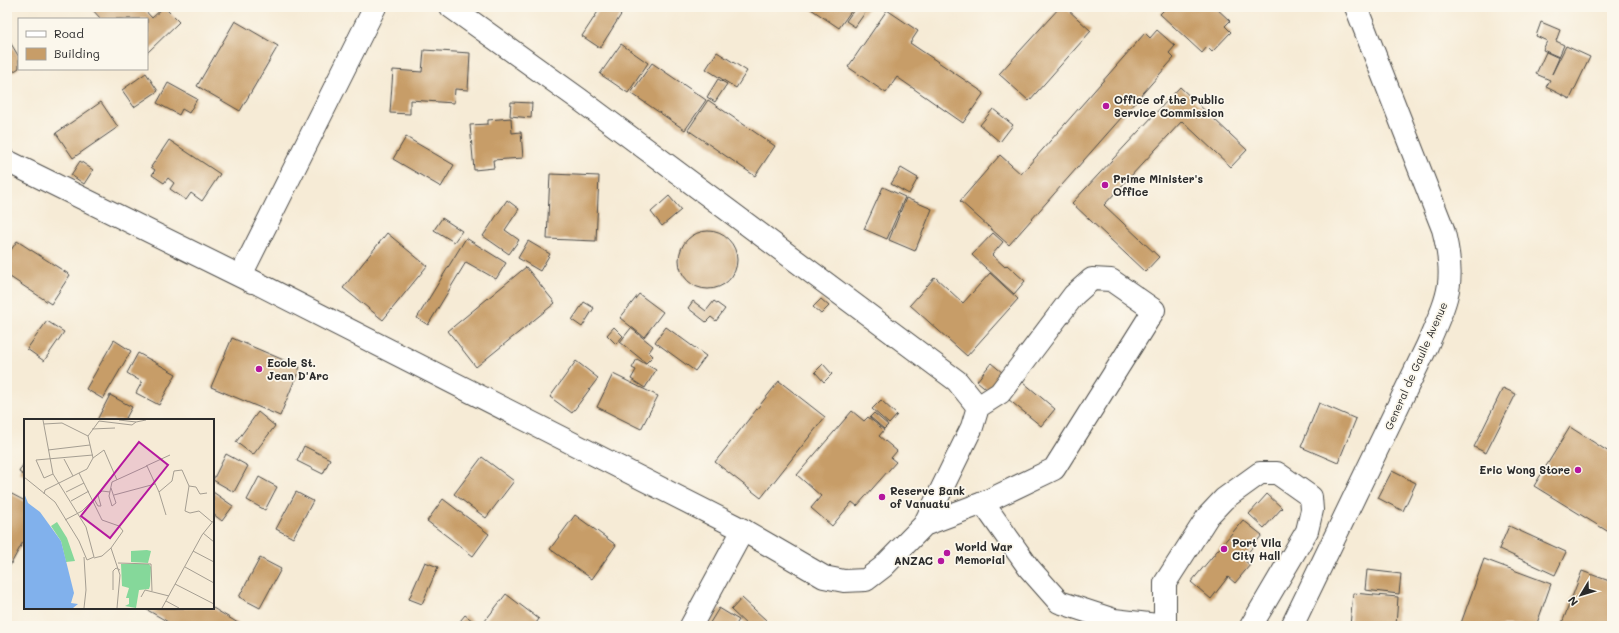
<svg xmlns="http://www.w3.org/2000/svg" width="1619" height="633" viewBox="0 0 1619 633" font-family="Mali,sans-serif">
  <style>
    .building { fill: #c79d68 }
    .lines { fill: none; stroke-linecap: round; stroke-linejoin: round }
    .minor-casing { stroke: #494845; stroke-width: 24 }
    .minor { stroke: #fff; stroke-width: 22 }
    .poi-dot { fill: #b5179e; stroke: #fbf7ec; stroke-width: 1.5 }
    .labels { text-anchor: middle; stroke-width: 3.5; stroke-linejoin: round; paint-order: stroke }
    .poi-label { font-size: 11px; font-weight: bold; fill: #2b2b2b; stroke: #fbf7ec; text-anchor: start }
    .street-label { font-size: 11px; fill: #2b2b2b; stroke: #fbf7ec }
    .inset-road { fill: none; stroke: #a59e92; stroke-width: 1 }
    .view { fill: #b5179e; fill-opacity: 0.15; stroke: #b5179e; stroke-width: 2 }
    .inset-edge { fill: none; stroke: #2b2b2b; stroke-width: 2 }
  </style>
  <rect width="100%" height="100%" fill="#fbf7ec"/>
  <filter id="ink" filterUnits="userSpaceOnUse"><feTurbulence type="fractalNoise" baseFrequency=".025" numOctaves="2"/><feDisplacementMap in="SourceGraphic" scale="8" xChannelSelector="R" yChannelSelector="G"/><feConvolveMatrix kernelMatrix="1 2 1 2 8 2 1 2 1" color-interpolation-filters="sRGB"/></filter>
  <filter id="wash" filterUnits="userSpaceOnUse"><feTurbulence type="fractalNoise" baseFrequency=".012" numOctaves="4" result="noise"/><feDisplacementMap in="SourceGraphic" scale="16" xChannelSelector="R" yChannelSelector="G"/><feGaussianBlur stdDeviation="0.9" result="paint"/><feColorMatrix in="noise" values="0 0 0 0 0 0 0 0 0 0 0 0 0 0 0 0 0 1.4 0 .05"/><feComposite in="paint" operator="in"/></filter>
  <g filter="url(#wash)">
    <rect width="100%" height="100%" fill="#f6ebd6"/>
    <g id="blocks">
      <g class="building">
        <polygon points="90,7 142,7 152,18 164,7 179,22 147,53 147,19 101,19"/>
        <polygon points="601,7 619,7 624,10 600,48 582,36"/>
        <polygon points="808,7 854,7 839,28"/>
        <polygon points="856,7 869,7 855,27 846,21"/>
        <polygon points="1060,7 1065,7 1091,31 1029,101 999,74"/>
        <polygon points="1167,7 1215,7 1230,21 1225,26 1231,32 1212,52 1207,47 1202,53 1160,14"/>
        <polygon points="887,10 918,31 910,43 984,93 963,123 897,77 886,93 848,67"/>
        <polygon points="235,21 278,46 240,111 197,86"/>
        <polygon points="1541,22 1560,30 1556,41 1564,45 1559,57 1543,50 1547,41 1536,36"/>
        <polygon points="1157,30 1175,46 1169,53 1174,58 1009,245 960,201 1000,155 1021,174 1145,33 1150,38"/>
        <polygon points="10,42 19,57 19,68 7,76 7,43"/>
        <polygon points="621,44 648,63 628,93 600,74"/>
        <polygon points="1566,46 1590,57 1570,99 1546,87 1550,80 1536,74 1546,52 1559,58 1552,74"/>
        <polygon points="424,50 470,53 468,90 455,89 454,103 410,100 410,114 390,113 393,70 422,72"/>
        <polygon points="717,52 747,71 736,88 706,69"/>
        <polygon points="652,63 706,100 685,130 631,93"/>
        <polygon points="146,73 158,91 134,107 122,90"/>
        <polygon points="718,79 727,84 715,102 707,97"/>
        <polygon points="168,83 197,99 189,113 182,109 179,115 157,103"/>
        <polygon points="1180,87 1247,150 1231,167 1182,121 1104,205 1159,257 1145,272 1072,203"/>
        <polygon points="708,100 775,146 755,176 688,130"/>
        <polygon points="101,102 118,127 73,158 56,133"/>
        <polygon points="511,102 532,103 531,118 510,116"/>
        <polygon points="993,109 1013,125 1000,142 980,125"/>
        <polygon points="511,118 512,133 521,132 523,158 493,160 494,168 474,170 470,125 488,124 488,120"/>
        <polygon points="406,137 454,165 441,187 393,159"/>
        <polygon points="169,140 220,174 202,201 191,193 186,200 170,189 174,183 168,178 164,183 152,175 155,170 151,167"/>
        <polygon points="80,161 93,170 84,184 71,175"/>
        <polygon points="901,168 918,178 909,194 891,184"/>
        <polygon points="550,174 599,176 596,241 547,239"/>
        <polygon points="883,187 905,197 887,239 864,229"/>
        <polygon points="669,196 681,210 662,226 651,212"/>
        <polygon points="906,198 932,209 915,251 889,240"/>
        <polygon points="507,200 519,209 505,230 519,240 509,254 483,236"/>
        <polygon points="442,218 462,231 454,242 434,230"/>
        <circle cx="708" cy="260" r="29"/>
        <polygon points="387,233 427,266 383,320 343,288"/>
        <polygon points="993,233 1003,242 992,255 1005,267 1007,265 1025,281 1014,294 972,255"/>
        <polygon points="466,238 506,263 496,279 466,262 428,325 417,318"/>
        <polygon points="17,241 70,275 51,304 7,275 7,256"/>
        <polygon points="528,241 550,254 540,271 518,258"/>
        <polygon points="526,267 555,303 476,367 448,331"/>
        <polygon points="990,273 1018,299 967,356 910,305 935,277 963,303"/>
        <polygon points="639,294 663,312 644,337 620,318"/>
        <polygon points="821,299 829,306 821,314 813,307"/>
        <polygon points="693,301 706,311 714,301 725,309 716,321 711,317 706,322 688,308"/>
        <polygon points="584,302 594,308 582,327 572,320"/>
        <polygon points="47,321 64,332 44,361 27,349"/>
        <polygon points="614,327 623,336 616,344 607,335"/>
        <polygon points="666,327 706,356 695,371 655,342"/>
        <polygon points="631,328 653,346 649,352 653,356 646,363 620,342"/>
        <polygon points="232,338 300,367 280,416 211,387"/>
        <polygon points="114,340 131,351 103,399 86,389"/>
        <polygon points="138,353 176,374 159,405 136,393 142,382 127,373"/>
        <polygon points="637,359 656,370 645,388 631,379 636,370 632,368"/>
        <polygon points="576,361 598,378 572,413 550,397"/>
        <polygon points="991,363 1003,373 989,391 977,381"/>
        <polygon points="823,364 832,374 824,382 815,372"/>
        <polygon points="613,374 658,396 641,429 597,407"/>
        <polygon points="779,381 825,417 761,498 715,462"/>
        <polygon points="1023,382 1055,409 1041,426 1008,399"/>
        <polygon points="1503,388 1516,394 1486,453 1474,447"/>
        <polygon points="110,395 132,407 125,420 97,420"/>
        <polygon points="881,400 897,415 889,424 872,409"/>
        <polygon points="1319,403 1356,419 1338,463 1301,447"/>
        <polygon points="852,411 864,421 868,417 884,430 879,436 897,451 891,458 896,462 857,506 852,502 832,526 811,508 821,496 797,475"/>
        <polygon points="258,412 275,426 253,455 236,442"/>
        <polygon points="874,413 888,425 884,429 870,417"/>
        <polygon points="1570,427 1612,454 1612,534 1534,486"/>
        <polygon points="304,446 330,459 323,474 297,461"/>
        <polygon points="226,454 248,466 234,492 213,480"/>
        <polygon points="482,457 514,481 486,518 454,494"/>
        <polygon points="25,461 25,476 19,472"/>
        <polygon points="1392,471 1416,483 1403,511 1378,498"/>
        <polygon points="259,477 277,487 265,510 247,500"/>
        <polygon points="8,492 25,501 25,543 23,542 7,571"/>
        <polygon points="213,492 233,506 222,521 213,514"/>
        <polygon points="296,492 313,501 293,538 276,529"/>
        <polygon points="1267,494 1282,508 1264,528 1249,514"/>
        <polygon points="443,499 489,534 473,556 427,521"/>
        <polygon points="575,515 616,545 592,579 550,549"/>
        <polygon points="1243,520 1262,535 1243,559 1250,565 1235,583 1228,577 1211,599 1191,582"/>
        <polygon points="1509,526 1566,552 1555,575 1499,549"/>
        <polygon points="260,558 281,569 260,608 239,597"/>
        <polygon points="1484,559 1551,584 1536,626 1460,626"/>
        <polygon points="425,562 438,567 422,604 409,599"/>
        <polygon points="1367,570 1401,574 1399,594 1365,590"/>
        <polygon points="1582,571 1612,582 1612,626 1561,626"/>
        <polygon points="1353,593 1398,597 1396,626 1350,626"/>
        <polygon points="506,594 539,619 534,626 481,626"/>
        <polygon points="742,598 766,620 761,626 748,626 731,610"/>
        <polygon points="144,608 213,608 243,626 175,626"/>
        <polygon points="719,608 739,620 735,626 708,626"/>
        <polygon points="465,615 480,626 456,626"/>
      </g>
    </g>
  </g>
  <g filter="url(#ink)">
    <use href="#blocks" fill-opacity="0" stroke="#494845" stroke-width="1"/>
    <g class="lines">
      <defs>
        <g id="minor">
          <polyline points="375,7 241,275 743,530 824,577 844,581 866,580 883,567 924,525 983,503 1054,469 1154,310 1111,280 1092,279 1074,295 1000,393 978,407 972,427 924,525"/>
          <polyline points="451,7 579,99 957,381 978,407"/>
          <polyline points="7,161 252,282"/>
          <polyline points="983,503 1029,568 1059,602 1114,620 1166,626"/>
          <polyline points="691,626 743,530"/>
          <polyline points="1165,626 1165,583 1208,516 1224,499 1260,473 1277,473 1311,497 1312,510 1307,531 1251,626"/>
          <path d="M1292,626l135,-280c21,-49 30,-63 16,-117l-87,-222"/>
        </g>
      </defs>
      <use href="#minor" class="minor-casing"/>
      <use href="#minor" class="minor"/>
    </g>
  </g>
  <g class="poi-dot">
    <circle cx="1106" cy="106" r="4"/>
    <circle cx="1105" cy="185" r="4"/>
    <circle cx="259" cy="369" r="4"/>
    <circle cx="1578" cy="470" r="4"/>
    <circle cx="882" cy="497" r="4"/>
    <circle cx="1224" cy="549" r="4"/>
    <circle cx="947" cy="553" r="4"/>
    <circle cx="941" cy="561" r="4"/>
  </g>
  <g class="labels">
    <g class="poi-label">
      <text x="1114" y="104">Office of the Public<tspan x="1114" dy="13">Service Commission</tspan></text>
      <text x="1113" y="183">Prime Minister's<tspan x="1113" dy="13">Office</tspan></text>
      <text x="267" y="367">Ecole St.<tspan x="267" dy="13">Jean D'Arc</tspan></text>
      <text x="1570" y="474" text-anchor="end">Eric Wong Store</text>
      <text x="890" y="495">Reserve Bank<tspan x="890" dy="13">of Vanuatu</tspan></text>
      <text x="1232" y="547">Port Vila<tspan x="1232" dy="13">City Hall</tspan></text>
      <text x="955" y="551">World War<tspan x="955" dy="13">Memorial</tspan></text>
      <text x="933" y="565" text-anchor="end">ANZAC</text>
    </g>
    <g class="street-label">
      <text transform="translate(1416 366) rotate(-66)" y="4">General de Gaulle Avenue</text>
    </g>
  </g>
  <g transform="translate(24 419)">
    <rect width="190" height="190" fill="#f6ebd6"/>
    <path d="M33,103l10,16 8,23 -9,1 -5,-21 -10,-15zM123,131l4,1 -3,12 -17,-1v-11zM97,145h28l2,3 -1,19 -1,3 -10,1 -3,18 -11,-2 4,-2v-6h-3l3,-10 -7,-2z" fill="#85d89a"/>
    <path d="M0,74l4,10 12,9 21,29 13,52 -3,10 7,1 -5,4h-49z" fill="#81b1ec"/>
    <path class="inset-road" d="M19,1l10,54 33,53 8,30 -7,3M95,1l17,2 10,-2M20,5l18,-1 26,13 5,22 -6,11 -42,21 -1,4M68,10l23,-1M64,17l11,-15 33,4 4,-3M24,31l42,-5M69,39l11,-8 13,30M40,40l9,17M122,47l24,-11M55,54l23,47 17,6 4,5 -12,17 -9,8 -8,2M29,55l-9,4 -8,-18 57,-5M0,58l31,25 24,39 8,19M165,67l7,1 4,7 7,-1M87,69l5,15 -4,3 -3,-10 3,-14 35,-16 12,26 13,-11 2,-10 8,-1 7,16 -4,25 5,2 9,-2 13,11M42,73l18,-9M135,73l7,23M90,76l41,-11M70,80l4,7h3l-3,-11M47,82l18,-10M41,101l17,-9 20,-20 8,1M179,114l11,9M87,129l9,27 -3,33M169,132l21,11M94,144l33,1 1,27M161,148l29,16M151,165l39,20M89,171v-19l3,-3 4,2M117,178l4,-7 24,6M142,182l13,7M60,189l2,-18 -2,-33M138,189l40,-73 12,-15"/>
    <path class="view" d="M115,23l29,23 -58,73 -29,-22z"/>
    <rect width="190" height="190" class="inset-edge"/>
  </g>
  <rect width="1619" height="633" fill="none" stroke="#fbf7ec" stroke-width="24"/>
  <rect x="18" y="18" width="130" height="52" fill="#fbf7ec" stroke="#a8a59f"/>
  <rect x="26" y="31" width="20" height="6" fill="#ffffff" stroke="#a8a59f"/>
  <text x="54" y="38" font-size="12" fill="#2b2b2b">Road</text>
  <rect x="26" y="48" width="20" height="12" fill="#c79d68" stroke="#a8a59f"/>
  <text x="54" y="58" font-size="12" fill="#2b2b2b">Building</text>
  <g transform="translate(1581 595) rotate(232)" stroke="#fbf7ec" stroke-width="3" paint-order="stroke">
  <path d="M0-3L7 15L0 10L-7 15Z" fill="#2b2b2b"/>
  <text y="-6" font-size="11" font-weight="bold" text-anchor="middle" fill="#2b2b2b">N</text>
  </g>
</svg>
